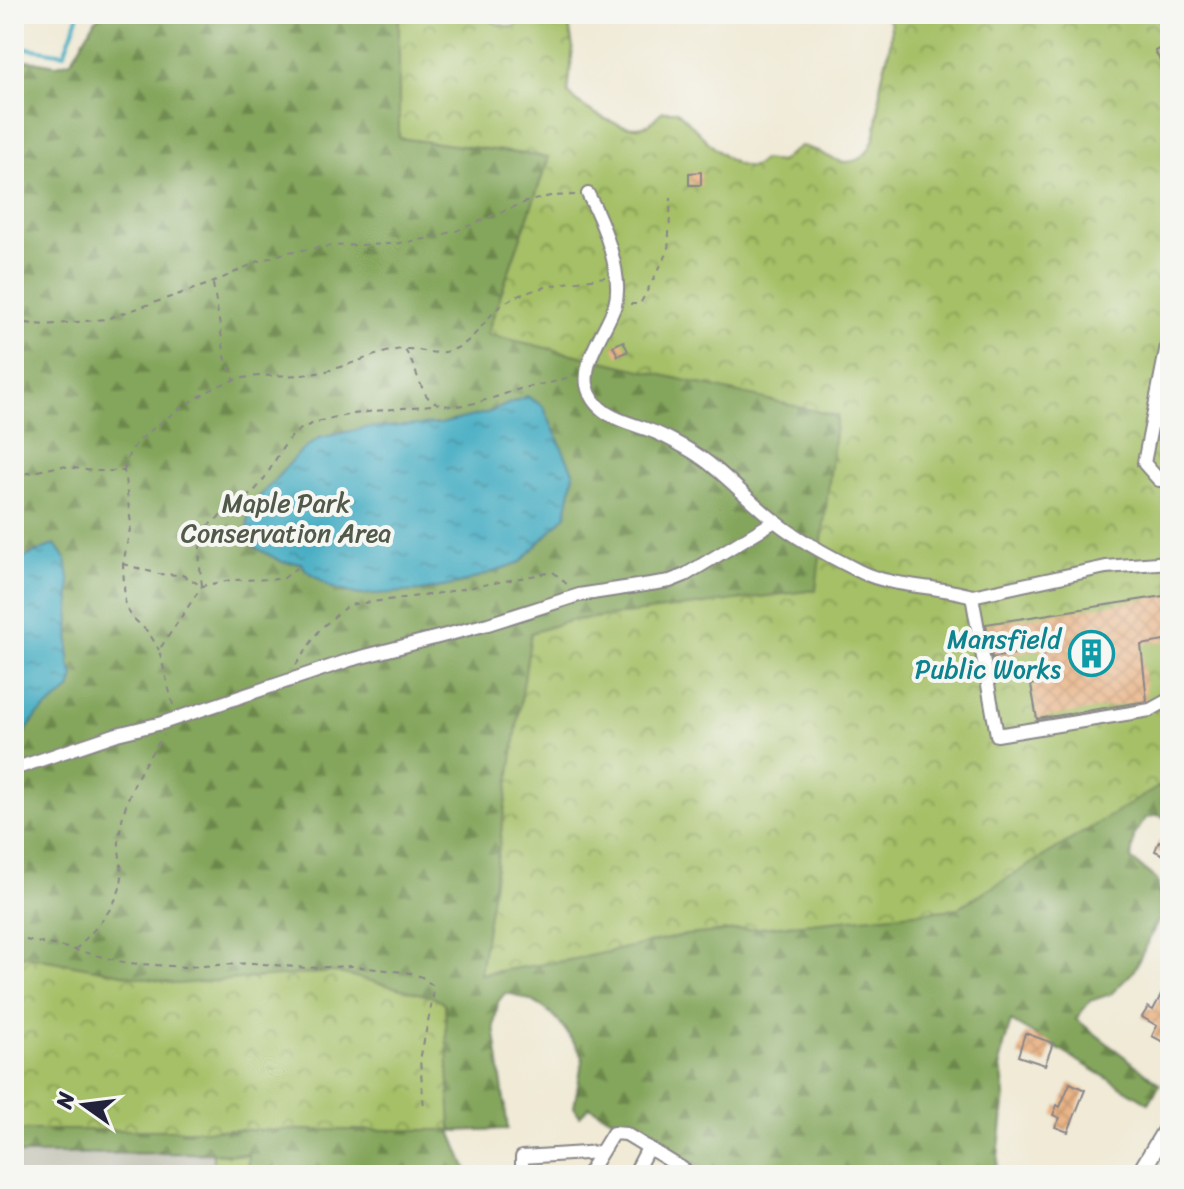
<svg xmlns="http://www.w3.org/2000/svg" width="1184" height="1189" viewBox="0 0 1184 1189" font-family="Sriracha,sans-serif">
  <style>
    .industrial { fill: #c5c5b8 }
    .grass { fill: url(#grass-dots); stroke: #647150; stroke-width: 2 }
    .forest { fill: url(#forest-firs); stroke: #53644b; stroke-width: 2; fill-rule: evenodd }
    .park { fill: url(#park-crowns); stroke: #647150; stroke-width: 2 }
    .water { fill: url(#water-ripples); stroke: #32677e; stroke-width: 2 }
    .lines { fill: none; stroke-linecap: round; stroke-linejoin: round }
    .stream { stroke: #43acc2; stroke-width: 4 }
    .building { fill: url(#building-cross-hatch) }
    .minor-casing { stroke: #898688; stroke-width: 16 }
    .major-casing { stroke: #898688; stroke-width: 20 }
    .path { stroke: #898688; stroke-width: 2; stroke-dasharray: 6 6; stroke-linecap: butt }
    .minor { stroke: #fff; stroke-width: 12 }
    .major { stroke: #fff; stroke-width: 16 }
    .labels { text-anchor: middle; stroke-width: 8; stroke-linejoin: round; paint-order: stroke }
    .park-label { font-size: 26px; fill: #50594a; stroke: #f6f6f2 }
    .culture-label { font-size: 26px; fill: #0d838f; stroke: #f6f6f2; text-anchor: end }
  </style>
  <defs>
    <pattern id="grass-dots" width="8" height="8" patternUnits="userSpaceOnUse" patternTransform="scale(2)"><rect width="8" height="8" fill="#a5c066"/><path d="M2 2h.1M6 6h.1" fill="none" stroke="#869c55" stroke-width="1.8" stroke-linecap="round"/></pattern>
    <pattern id="forest-firs" width="22" height="20" patternUnits="userSpaceOnUse" patternTransform="scale(2)"><rect width="22" height="20" fill="#84a65b"/><path d="M5 1l3.5 6h-7zM16 11l3.5 6h-7z" fill="#6c874c"/></pattern>
    <pattern id="park-crowns" width="20" height="18" patternUnits="userSpaceOnUse" patternTransform="scale(2)"><rect width="20" height="18" fill="#a5c066"/><path d="M2 6a3 3 0 1 1 6 0M12 15a3 3 0 1 1 6 0" fill="none" stroke="#869c55"/></pattern>
    <pattern id="water-ripples" width="26" height="14" patternUnits="userSpaceOnUse" patternTransform="scale(2)"><rect width="26" height="14" fill="#43acc2"/><path d="M2 4q2-2 4 0t4 0M15 11q2-2 4 0t4 0" fill="none" stroke="#388c9f"/></pattern>
    <pattern id="building-cross-hatch" width="8" height="8" patternUnits="userSpaceOnUse" patternTransform="scale(2)"><rect width="8" height="8" fill="#e9b486"/><path d="M0 0l8 8M0 8l8-8" fill="none" stroke="#c89a75"/></pattern>
  </defs>
  <rect width="100%" height="100%" fill="#f6f6f2"/>
  <filter id="ink" filterUnits="userSpaceOnUse"><feTurbulence type="fractalNoise" baseFrequency=".0125" numOctaves="2"/><feDisplacementMap in="SourceGraphic" scale="16" xChannelSelector="R" yChannelSelector="G"/><feConvolveMatrix kernelMatrix="1 2 1 2 8 2 1 2 1" color-interpolation-filters="sRGB"/></filter>
  <filter id="wash" filterUnits="userSpaceOnUse"><feTurbulence type="fractalNoise" baseFrequency=".006" numOctaves="4" result="noise"/><feDisplacementMap in="SourceGraphic" scale="32" xChannelSelector="R" yChannelSelector="G"/><feGaussianBlur stdDeviation="1.8" result="paint"/><feColorMatrix in="noise" values="0 0 0 0 0 0 0 0 0 0 0 0 0 0 0 0 0 1.4 0 .05"/><feComposite in="paint" operator="in"/></filter>
  <g filter="url(#wash)">
    <rect width="100%" height="100%" fill="#f0ead6"/>
    <polygon class="industrial" points="213,1153 213,1175 14,1175 14,1154"/>
    <polygon class="grass" points="213,1153 249,1155 248,1175 213,1175"/>
    <path class="forest" d="M103,14h296v124l150,19 -62,177 350,81 -6,53 339,-454v805l-13,-4 -11,3 -12,18 -3,23 26,21 7,30 -31,62 -22,22 -21,7 -14,18 84,65 -11,19 -138,-82 -11,39 5,35 -9,80h-282l-125,-69 -9,10 -6,-9 9,-50c-21,-35 -36,-57 -78,-64l-7,9 -4,24 14,103 -57,2 18,44h-221l1,-20 -36,-2 -199,1v-24h365l-365,-145v-927l43,7 14,-4 25,-42zM790,594l-259,39 38,-12z"/>
    <g class="park">
      <path d="M399,14h77l22,10 14,3 22,-13h33l6,33 -5,46c15,16 58,43 81,31 4,-3 9,-10 14,-13h14c16,12 64,78 85,49l18,2 20,-16c16,1 34,17 47,16 36,-2 30,-56 34,-80 4,-21 13,-40 9,-61l-10,-7h290v766l-214,129 -270,26 -111,24 -95,15 51,-341 38,-12 247,-31 21,-174 -350,-82 62,-177 -150,-19z"/>
      <polygon points="14,954 176,984 335,972 433,997 445,1004 451,1130 14,1130"/>
    </g>
    <g class="water">
      <polygon points="527,396 543,406 574,474 566,515 521,562 459,584 421,591 359,595 332,588 306,570 301,563 282,562 258,549 249,539 247,532 250,507 299,453 319,438 365,428 440,424 490,412"/>
      <polygon points="55,544 66,560 70,584 69,663 74,676 70,690 38,715 14,747 14,562"/>
    </g>
    <g class="lines">
      <polyline class="stream" points="14,46 64,54 79,14"/>
    </g>
    <g id="blocks">
      <g class="building">
        <polygon points="1170,43 1170,79 1155,51"/>
        <polygon points="701,172 701,185 689,185 689,173"/>
        <polygon points="623,341 628,351 618,356 613,346"/>
        <polygon points="1170,595 1170,640 1141,645 1147,701 1037,719 1031,685 1048,681 1041,649 992,658 986,624"/>
        <polygon points="1159,841 1170,846 1170,858 1155,851"/>
        <polygon points="1162,993 1170,997 1170,1007 1165,1016 1170,1019 1170,1033 1165,1043 1152,1036 1157,1026 1142,1017 1148,1007 1153,1010"/>
        <polygon points="1025,1033 1053,1043 1045,1065 1018,1056"/>
        <polygon points="1070,1083 1085,1090 1068,1132 1055,1127 1060,1118 1053,1115 1057,1105 1060,1107"/>
      </g>
    </g>
  </g>
  <g filter="url(#ink)">
    <use href="#blocks" fill-opacity="0" stroke="#898688" stroke-width="2"/>
    <g class="lines">
      <defs>
        <g id="minor">
          <path d="M588,194c14,26 36,81 27,111 -8,24 -32,53 -28,80 7,34 45,37 72,49 9,4 18,9 27,14 34,19 58,49 89,73 22,18 58,37 84,50 35,17 76,14 113,25"/>
          <polyline points="1170,330 1144,463 1159,480 1170,479"/>
          <polyline points="1170,562 1106,567 972,596 997,735 1150,710 1170,699"/>
          <polyline points="14,769 117,734 162,723 350,660 488,624 579,595 670,581 685,575 775,521"/>
          <polyline points="522,1175 522,1157 601,1152"/>
          <polyline points="591,1175 591,1169 613,1133 626,1134 693,1175"/>
          <polyline points="634,1175 648,1148"/>
        </g>
        <polyline id="major" points="1139,1175 1170,1123"/>
      </defs>
      <use href="#minor" class="minor-casing"/>
      <use href="#major" class="major-casing"/>
      <g class="path">
        <polyline points="213,284 225,357 234,379"/>
        <polyline points="630,304 640,304 668,252 671,198"/>
        <polyline points="14,322 46,325 106,319 212,283 259,261 288,252 331,246 394,244 425,239 456,231 526,202 550,196 575,195"/>
        <path d="M405,350c9,13 14,34 21,45 19,25 72,0 94,-6 18,-5 37,-5 54,-15"/>
        <path d="M124,471c2,-10 5,-20 12,-27 19,-20 76,-60 102,-65 26,-6 53,-1 79,-6 26,-4 63,-23 87,-24 19,-1 27,8 48,1 20,-7 29,-25 44,-40 23,-23 77,-28 109,-33"/>
        <polyline points="14,476 61,466 93,471 124,471 131,524 123,564 125,606 132,617 149,633 159,650"/>
        <path d="M123,564l36,10 23,1 20,11c-2,-18 -5,-38 2,-55 5,-10 41,-30 52,-42 18,-19 25,-51 49,-62 29,-15 99,-18 134,-23"/>
        <polyline points="296,665 320,629 348,605 435,594 553,572 569,586"/>
        <polyline points="173,705 159,650 202,586 231,580 283,579 301,564"/>
        <polyline points="14,938 59,946 127,963 184,967 253,963 306,968 352,966 411,973 422,977 432,985 433,997 420,1060 424,1108"/>
        <path d="M75,950c18,-19 40,-40 46,-66 3,-13 -3,-29 -2,-43 3,-41 21,-73 45,-106"/>
      </g>
      <use href="#minor" class="minor"/>
      <use href="#major" class="major"/>
    </g>
  </g>
  <defs>
    <symbol id="building-ring" viewBox="-11 -11 22 22"><circle r="9.5" fill="#f6f6f2" stroke="#0f9aa8" stroke-width="1.5"/><path d="M-4-6H4V6H1V3H-1V6H-4ZM-2.5-4.3h1.7v1.8h-1.7ZM.8-4.3h1.7v1.8H.8ZM-2.5-1h1.7V.8h-1.7ZM.8-1h1.7V.8H.8Z" fill="#0f9aa8"/></symbol>
  </defs>
  <g fill-rule="evenodd">
    <use href="#building-ring" x="1066" y="628" width="51" height="51"/>
  </g>
  <g class="labels">
    <g class="park-label">
      <text x="286" y="512">Maple Park<tspan x="286" dy="30">Conservation Area</tspan></text>
    </g>
    <g class="culture-label">
      <text x="1061" y="648">Mansfield<tspan x="1061" dy="30">Public Works</tspan></text>
    </g>
  </g>
  <rect width="1184" height="1189" fill="none" stroke="#f6f6f2" stroke-width="48"/>
  <g transform="translate(84 1105) rotate(284)" stroke="#f6f6f2" stroke-width="6" paint-order="stroke">
  <path d="M0-6L14 30L0 20L-14 30Z" fill="#22223b"/>
  <text y="-12" font-size="22" font-weight="bold" text-anchor="middle" fill="#22223b">N</text>
  </g>
</svg>
